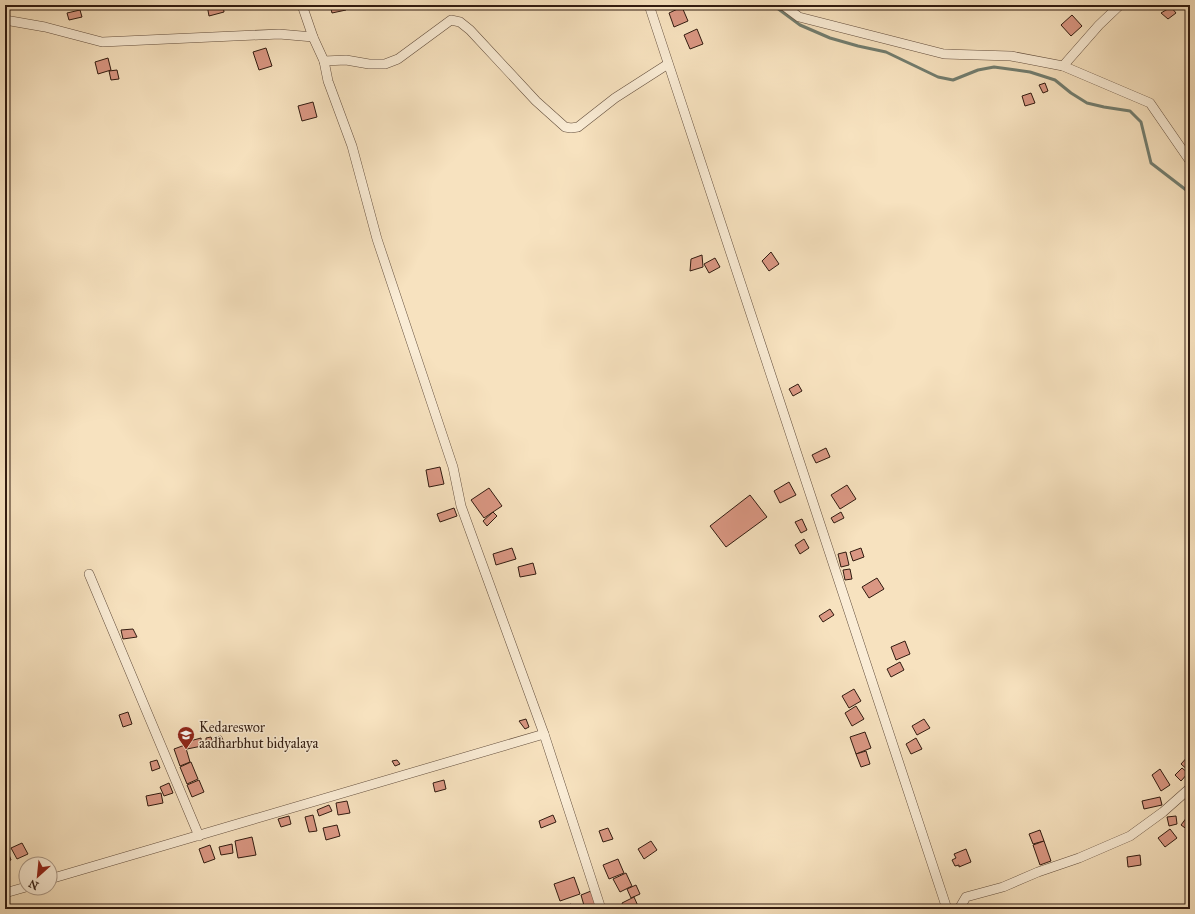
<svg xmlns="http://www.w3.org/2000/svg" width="1195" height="914" viewBox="0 0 1195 914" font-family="'IM FELL Great Primer',serif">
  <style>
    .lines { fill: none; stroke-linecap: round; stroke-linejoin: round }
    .stream { stroke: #727d6f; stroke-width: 3 }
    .building { fill: #da9783; stroke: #311b10 }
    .street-casing { stroke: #624d3c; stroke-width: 10 }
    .street { stroke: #faecd5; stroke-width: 9 }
    .labels { text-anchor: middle; stroke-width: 3; stroke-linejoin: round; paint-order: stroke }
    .poi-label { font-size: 14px; fill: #311b10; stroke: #faecd5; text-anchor: start }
  </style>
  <rect width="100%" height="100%" fill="#f7e2bf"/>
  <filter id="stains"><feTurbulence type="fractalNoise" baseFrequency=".005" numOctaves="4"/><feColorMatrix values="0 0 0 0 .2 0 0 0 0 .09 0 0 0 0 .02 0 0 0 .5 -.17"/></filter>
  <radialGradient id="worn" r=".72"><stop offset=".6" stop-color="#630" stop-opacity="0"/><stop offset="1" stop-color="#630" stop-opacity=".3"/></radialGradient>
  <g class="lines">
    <polyline class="stream" points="773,5 800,25 830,38 858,46 886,52 938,77 953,80 978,70 994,67 1030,72 1055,80 1071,93 1087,103 1104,107 1130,111 1141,122 1151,163 1190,193"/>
  </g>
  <g class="building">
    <polygon points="207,5 223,5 224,12 209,16"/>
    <polygon points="330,5 345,5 346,10 332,13"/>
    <polygon points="682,7 688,21 674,27 669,13"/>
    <polygon points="1171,7 1176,13 1168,19 1161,13"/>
    <polygon points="80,10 82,17 69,20 67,13"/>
    <polygon points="1072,15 1082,26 1071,36 1061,25"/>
    <polygon points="697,29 703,44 690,49 684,35"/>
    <polygon points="266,48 272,66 259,70 253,52"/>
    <polygon points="108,58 111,70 98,74 95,62"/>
    <polygon points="117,70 119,79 111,80 109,71"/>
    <polygon points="1045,83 1048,91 1043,93 1039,85"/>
    <polygon points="1031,93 1035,103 1025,106 1022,96"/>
    <polygon points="313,102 317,117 302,121 298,106"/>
    <polygon points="771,252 779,264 769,271 762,261"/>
    <polygon points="702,255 703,267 690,271 691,259"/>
    <polygon points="715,258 720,267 709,273 704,264"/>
    <polygon points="798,384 802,391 793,396 789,389"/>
    <polygon points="826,448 830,457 816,463 812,455"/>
    <polygon points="440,467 444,484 429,487 426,470"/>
    <polygon points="789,482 796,495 780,503 774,491"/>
    <polygon points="847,485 856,499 840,509 831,495"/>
    <polygon points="489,488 502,506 484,518 471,500"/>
    <polygon points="750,495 767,517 726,547 710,526"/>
    <polygon points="454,508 457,516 440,522 437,514"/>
    <polygon points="493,512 497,516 487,526 483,521"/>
    <polygon points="841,512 844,518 834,523 831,518"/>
    <polygon points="802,519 807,530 801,533 795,522"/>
    <polygon points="804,539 809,548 800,554 795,545"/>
    <polygon points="512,548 516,559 496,565 493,554"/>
    <polygon points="861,548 864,557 853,561 850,552"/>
    <polygon points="846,552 849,565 841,567 838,554"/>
    <polygon points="533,563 536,574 520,577 518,567"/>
    <polygon points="850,569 852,579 845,580 843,570"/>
    <polygon points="877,578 884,589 869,598 862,587"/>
    <polygon points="830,609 834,615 823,622 819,616"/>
    <polygon points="133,629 137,637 123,639 121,630"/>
    <polygon points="905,641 910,654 896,660 891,647"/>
    <polygon points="900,662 904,670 891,677 887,669"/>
    <polygon points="854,689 861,701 849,708 842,696"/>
    <polygon points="856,706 864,719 852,726 845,713"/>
    <polygon points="128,712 132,724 123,727 119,715"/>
    <polygon points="526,719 529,727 525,729 519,721"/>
    <polygon points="924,719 930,728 917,735 912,726"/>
    <polygon points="865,732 871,748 856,754 850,737"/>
    <polygon points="221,736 224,742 216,743 214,738"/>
    <polygon points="211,737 213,743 206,745 206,738"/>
    <polygon points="201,738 202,746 187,749 186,742"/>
    <polygon points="916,738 922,749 911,754 906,744"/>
    <polygon points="185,745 190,762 180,766 174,749"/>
    <polygon points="866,751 870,764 861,767 856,754"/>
    <polygon points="1190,754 1190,772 1181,764"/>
    <polygon points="157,760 160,768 152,771 150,762"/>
    <polygon points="397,760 400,764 395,766 392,761"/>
    <polygon points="191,762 198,779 187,784 180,767"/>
    <polygon points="1182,768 1188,773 1181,781 1175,775"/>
    <polygon points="1160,769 1170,785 1161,791 1152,775"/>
    <polygon points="199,780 204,792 192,797 187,785"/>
    <polygon points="444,780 446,789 435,792 433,783"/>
    <polygon points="169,783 173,793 164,796 160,787"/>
    <polygon points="161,793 163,803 148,806 146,796"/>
    <polygon points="1160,797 1162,805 1144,809 1142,801"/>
    <polygon points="347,801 350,813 338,815 336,803"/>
    <polygon points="329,805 332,811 319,816 317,810"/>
    <polygon points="1190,813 1190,827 1188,830 1181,825"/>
    <polygon points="313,815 317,831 309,832 305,817"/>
    <polygon points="553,815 556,822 541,828 539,821"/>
    <polygon points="289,816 291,824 281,827 278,819"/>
    <polygon points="1176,816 1177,824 1169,826 1167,817"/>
    <polygon points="337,825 340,836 326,840 323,828"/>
    <polygon points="608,828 613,839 603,842 599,831"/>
    <polygon points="1170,829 1177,838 1165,847 1158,838"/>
    <polygon points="1040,830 1044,841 1033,844 1029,834"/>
    <polygon points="252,837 256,855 238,858 235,841"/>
    <polygon points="651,841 657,850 644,859 638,849"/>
    <polygon points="1044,841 1051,861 1040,865 1033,845"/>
    <polygon points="22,843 28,854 17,859 11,848"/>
    <polygon points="232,844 233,853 221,855 219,847"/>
    <polygon points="210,845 215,859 204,863 199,849"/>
    <polygon points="966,849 971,862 959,867 959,865 955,866 952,860 956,858 954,854"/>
    <polygon points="8,852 11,860 5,862 5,853"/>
    <polygon points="1140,855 1141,865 1128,867 1127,857"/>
    <polygon points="618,859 624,873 609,879 603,865"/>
    <polygon points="626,873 632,886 620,892 613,879"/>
    <polygon points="574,877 580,894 560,901 554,884"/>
    <polygon points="636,885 640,894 631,898 627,889"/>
    <polygon points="591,891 597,907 585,909 581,895"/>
    <polygon points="634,897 638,906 631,909 624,909 622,903"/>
    <polygon points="571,904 573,909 562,909 562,908"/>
  </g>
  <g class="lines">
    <defs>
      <g id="street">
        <polyline points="302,5 313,37 324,61 328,81 352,146 377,239 453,467 461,506 544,734 601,909"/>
        <polyline points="649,5 947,909"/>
        <polyline points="783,5 799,17 944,54 1011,56 1063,66 1150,103 1190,161"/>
        <polyline points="5,20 45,27 102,42 279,34 313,37"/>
        <polyline points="324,61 346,60 369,64 385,64 398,59 451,20 460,22 470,30 536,101 565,127 571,128 578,127 615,98 668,64"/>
        <polyline points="1063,66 1099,25 1120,5"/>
        <polyline points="89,574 199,836"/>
        <polyline points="50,879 544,734"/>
        <polyline points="5,893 26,887"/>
        <polyline points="959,909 966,897 1003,887 1038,872 1079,858 1130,836 1163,812 1190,788"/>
      </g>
    </defs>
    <use href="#street" class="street-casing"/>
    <use href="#street" class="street"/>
  </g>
  <defs>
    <symbol id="school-pin" viewBox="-11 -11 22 30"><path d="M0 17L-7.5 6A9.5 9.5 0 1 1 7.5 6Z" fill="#8f2418" stroke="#faecd5"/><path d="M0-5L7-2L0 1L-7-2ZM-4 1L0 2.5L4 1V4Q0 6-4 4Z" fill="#fff"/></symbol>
  </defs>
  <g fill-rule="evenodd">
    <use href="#school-pin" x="176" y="725" width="20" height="27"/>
  </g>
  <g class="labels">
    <g class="poi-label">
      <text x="199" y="732">Kedareswor<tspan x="199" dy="16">aadharbhut bidyalaya</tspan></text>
    </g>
  </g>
  <rect width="1195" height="914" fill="none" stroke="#f7e2bf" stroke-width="20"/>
  <rect x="6" y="6" width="1183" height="902" fill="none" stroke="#311b10" stroke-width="2"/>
  <rect x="10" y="10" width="1175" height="894" fill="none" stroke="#311b10"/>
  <g transform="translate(38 876) rotate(207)"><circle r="19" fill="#faecd5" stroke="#aa9886"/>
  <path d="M0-3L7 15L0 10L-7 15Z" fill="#8f2418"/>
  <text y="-6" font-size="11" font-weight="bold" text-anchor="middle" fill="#311b10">N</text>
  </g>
  <rect width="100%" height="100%" filter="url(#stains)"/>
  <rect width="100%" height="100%" fill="url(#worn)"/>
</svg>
